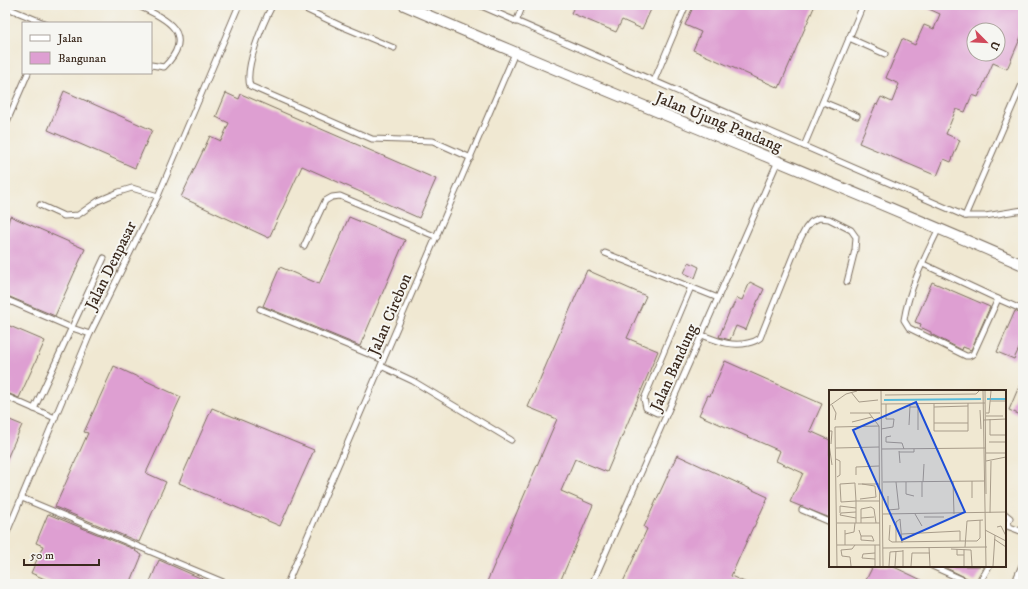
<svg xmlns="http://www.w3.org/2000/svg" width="1028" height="589" viewBox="0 0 1028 589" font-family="'IM FELL DW Pica',serif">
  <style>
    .building { fill: #de9fd2; fill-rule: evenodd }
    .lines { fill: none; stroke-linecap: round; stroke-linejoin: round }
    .service-casing { stroke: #7a6c5d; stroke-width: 7 }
    .minor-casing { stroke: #7a6c5d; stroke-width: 12 }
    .service { stroke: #fff; stroke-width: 5 }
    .minor { stroke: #fff; stroke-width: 10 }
    .labels { text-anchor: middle; stroke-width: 4; stroke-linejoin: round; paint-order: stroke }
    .street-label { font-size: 16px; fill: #3b2a1e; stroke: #f6f6f2 }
    .inset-river { fill: none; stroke: #5bbbd9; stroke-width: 2 }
    .inset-road { fill: none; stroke: #a89c8a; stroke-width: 1 }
    .view { fill: #1d4ed8; fill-opacity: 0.15; stroke: #1d4ed8; stroke-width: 2 }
    .inset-edge { fill: none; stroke: #3b2a1e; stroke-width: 2 }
  </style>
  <rect width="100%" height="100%" fill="#f6f6f2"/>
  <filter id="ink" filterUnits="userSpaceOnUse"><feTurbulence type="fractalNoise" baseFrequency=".025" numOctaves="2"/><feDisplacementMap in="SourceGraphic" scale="8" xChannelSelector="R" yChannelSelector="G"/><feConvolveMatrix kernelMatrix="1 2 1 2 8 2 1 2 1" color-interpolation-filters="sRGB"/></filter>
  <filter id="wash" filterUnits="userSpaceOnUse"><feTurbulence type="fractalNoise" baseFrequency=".012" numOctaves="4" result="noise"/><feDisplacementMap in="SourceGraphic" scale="16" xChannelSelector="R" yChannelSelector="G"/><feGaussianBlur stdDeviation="0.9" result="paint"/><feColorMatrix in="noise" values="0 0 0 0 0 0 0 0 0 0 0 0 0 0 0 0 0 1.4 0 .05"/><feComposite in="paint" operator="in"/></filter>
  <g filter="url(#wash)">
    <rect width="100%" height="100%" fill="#f0e8d2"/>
    <g id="blocks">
      <g class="building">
        <polygon points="575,5 653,5 642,29 622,20 616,32 571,13"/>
        <polygon points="694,5 815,5 779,88 693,50 701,32 685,25"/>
        <path d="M920,5h103v27l-16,37 -14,-6 -15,34 -6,-2 -7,17 -9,-3 -10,25 14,6 -9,22 -7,-3 -7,17 -78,-33 17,-39 1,1 4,-8 11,5 7,-18 -13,-6 16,-39 13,6 9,-20 10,4 6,-15zM974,30h24v24h-24z"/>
        <polygon points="64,91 152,130 135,168 48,130"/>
        <polygon points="226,93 239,99 241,94 436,179 419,218 302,166 269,238 181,197 210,136 221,141 229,123 216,117"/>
        <polygon points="10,216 85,249 55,316 5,295 5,233"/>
        <polygon points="349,217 405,240 360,346 263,306 280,267 319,284"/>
        <polygon points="689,262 699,267 695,278 684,273"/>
        <polygon points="587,270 646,296 627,338 658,351 607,472 575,459 561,491 593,505 559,584 486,584 557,419 528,407"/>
        <polygon points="750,282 764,289 759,300 758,300 746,330 736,326 730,340 719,337 730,310 731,310 737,298 742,300"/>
        <polygon points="932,282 990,307 971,350 963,347 962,350 931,334 931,332 920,327 921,324 915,322"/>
        <polygon points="1015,311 1023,315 1023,340 1014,359 997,352"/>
        <polygon points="5,324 45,341 19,398 5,392"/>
        <polygon points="725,361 822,404 810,431 830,440 830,518 790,502 803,473 776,461 780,451 699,415 708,395 710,396"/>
        <polygon points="114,366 181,397 146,473 166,482 139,542 55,507 88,433 84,432"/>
        <polygon points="1023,377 1023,416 1009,410"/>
        <polygon points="212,408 314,450 280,526 179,483"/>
        <polygon points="5,418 22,425 5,463"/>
        <polygon points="677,455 768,497 754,527 753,527 731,576 749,584 628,584 623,582 647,529 644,527"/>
        <polygon points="48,514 136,550 135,551 142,555 130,584 56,584 31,573 43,546 36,543"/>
        <polygon points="159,560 214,584 149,584"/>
        <polygon points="873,566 892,566 930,584 864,584"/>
        <polygon points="942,566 984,566 975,582"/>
      </g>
    </g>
  </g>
  <g filter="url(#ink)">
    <use href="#blocks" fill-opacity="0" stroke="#7a6c5d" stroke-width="1"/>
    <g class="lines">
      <defs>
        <g id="service">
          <path d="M136,5c31,13 61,29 28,62l-13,-2"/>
          <path d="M274,5l-2,1c-9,17 -28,62 -22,80l122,53 61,2 38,17"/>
          <polyline points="297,5 341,26 394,48"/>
          <polyline points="479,5 965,216 985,216 1023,210"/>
          <polyline points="5,7 44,23"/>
          <polyline points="516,22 523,5"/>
          <polyline points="849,38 885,54"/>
          <polyline points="654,81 686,5"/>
          <polyline points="823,102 857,116"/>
          <polyline points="5,126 28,73"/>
          <polyline points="804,146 863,5"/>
          <polyline points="40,205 64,216 78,215 98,201 119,192 132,188 158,196"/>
          <polyline points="965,216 1023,82"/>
          <path d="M939,228c-14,29 -30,60 -35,92l5,8 57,28h3l4,-2 25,-55 25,11"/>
          <polyline points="304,246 325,201 332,197 340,196 437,237"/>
          <polyline points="605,253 718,298"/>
          <polyline points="923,264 998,299"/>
          <polyline points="5,299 72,328 90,334"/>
          <polyline points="260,309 383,360"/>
          <path d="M702,335c16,6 29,12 46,8 5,-1 8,-2 12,-5l38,-95 8,-15 5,-6 8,-4 10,1 22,11 5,7 -1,13 -8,32"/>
          <polyline points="381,366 413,381 511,440"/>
          <polyline points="5,396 55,418"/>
          <polyline points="34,409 104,258"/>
          <polyline points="666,413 657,413 646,408 644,399 691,287"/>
          <polyline points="22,498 228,584"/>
          <polyline points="802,510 830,522"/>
          <polyline points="1005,514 1010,518 1007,526 1023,532"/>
          <polyline points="5,537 90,334 158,196 239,5"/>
          <polyline points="932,566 972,584"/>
          <polyline points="287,584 515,53"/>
          <polyline points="592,584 778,161"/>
          <polyline points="979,584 989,566"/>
          <polyline points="1014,584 1023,563"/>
        </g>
        <path id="minor" d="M404,5c205,89 414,170 619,260"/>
      </defs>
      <use href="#service" class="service-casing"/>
      <use href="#minor" class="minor-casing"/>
      <use href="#service" class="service"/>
      <use href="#minor" class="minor"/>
    </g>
  </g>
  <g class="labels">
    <g class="street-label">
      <text transform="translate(719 121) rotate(22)" y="6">Jalan Ujung Pandang</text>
      <text transform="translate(110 265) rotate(-64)" y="6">Jalan Denpasar</text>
      <text transform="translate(389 314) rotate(-67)" y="6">Jalan Cirebon</text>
      <text transform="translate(673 367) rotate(-66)" y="6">Jalan Bandung</text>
    </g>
  </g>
  <g transform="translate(829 390)">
    <rect width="177" height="177" fill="#f0e8d2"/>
    <path class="inset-river" d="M158,9h19M55,10l97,-1"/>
    <path class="inset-road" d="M52,1l2,175M154,1l3,175M156,1l1,103M22,2l8,10 19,-2M56,5l91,-1 3,-3M161,11h16M105,13v28h34v-28M52,14l104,-1M3,15l4,8 -1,7M0,16l17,-12 11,-3M81,17h8v23M105,17l34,-1M151,20l1,19M21,23h30M40,23l10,13 1,140M157,23h3l2,-22M157,26h17M161,29v16h16M155,30l22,-1M23,32l20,-5M105,33h34M80,35l1,-19M52,39l12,-2 1,-8h-8v-15M0,41h3l-1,13M62,46l-5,1v5l16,1 2,6M160,52h17M0,54l3,21M7,58l43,-1M53,59l103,-1M70,61l1,12M70,62h15v-3M157,63h20M7,69l4,2v14l-3,2M157,71l20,-4M27,85v-8l23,-1M124,91l1,33M143,91v17M54,92l101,-1M77,92v12l8,2M93,92v15M94,92l1,-18M29,94h21M59,106v14l11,-1 -3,-27M31,109l16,-2 -1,-11 -13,-2M11,123v-7l16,2M161,123l1,-52M54,124l123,-2M86,124l7,12M95,127h20M27,128l-16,-3 1,-2 15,-1M32,128l13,-1M8,133h43M27,133v-22l-1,-16v-2l-15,1 1,18 15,-1h23M32,133v-14l10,-2 3,2 2,14M61,135l-1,15 3,2 68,-1M168,137l4,-1 5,10M30,140l2,6h11l2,5M156,140l21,11M16,144l9,-2 1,-9M73,144l58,-3v10h17l3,-3v-18M32,146v4l13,1M165,149l12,8M67,152v-20l4,-3 2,24M8,155h43M16,155v-15M46,155v21M100,157l1,19M136,157l2,-26 16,-1M54,158l104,-1M122,159l20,1 1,16M128,159v6h7M135,159v17M74,160v16M46,163l-12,1 -1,4 13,1M8,176l-2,-139 44,-1M22,176l-1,-9 -8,-1 -1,-6 11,-1 3,-4M60,176l1,-14 13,-1M66,176l1,-15M82,176l1,-13h18M164,176l2,-31"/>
    <path class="view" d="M87,12l49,110 -63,28 -49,-110z"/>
    <rect width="177" height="177" class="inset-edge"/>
  </g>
  <rect width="1028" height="589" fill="none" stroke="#f6f6f2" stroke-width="20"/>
  <rect x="22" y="22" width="130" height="52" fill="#f6f6f2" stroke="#aba49d"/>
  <rect x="30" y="35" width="20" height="6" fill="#ffffff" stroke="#aba49d"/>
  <text x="58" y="42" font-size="12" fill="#3b2a1e">Jalan</text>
  <rect x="30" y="52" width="20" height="12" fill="#de9fd2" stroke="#aba49d"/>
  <text x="58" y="62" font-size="12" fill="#3b2a1e">Bangunan</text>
  <g transform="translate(986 42) rotate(114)"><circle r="19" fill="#f6f6f2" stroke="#aba49d"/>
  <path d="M0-3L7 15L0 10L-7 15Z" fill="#d1495b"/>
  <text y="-6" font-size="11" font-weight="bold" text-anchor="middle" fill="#3b2a1e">U</text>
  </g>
  <path d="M24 559v6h75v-6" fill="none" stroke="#3b2a1e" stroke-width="2"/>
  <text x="30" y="559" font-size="12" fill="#3b2a1e" stroke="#f6f6f2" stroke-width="3" paint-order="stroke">50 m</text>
</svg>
